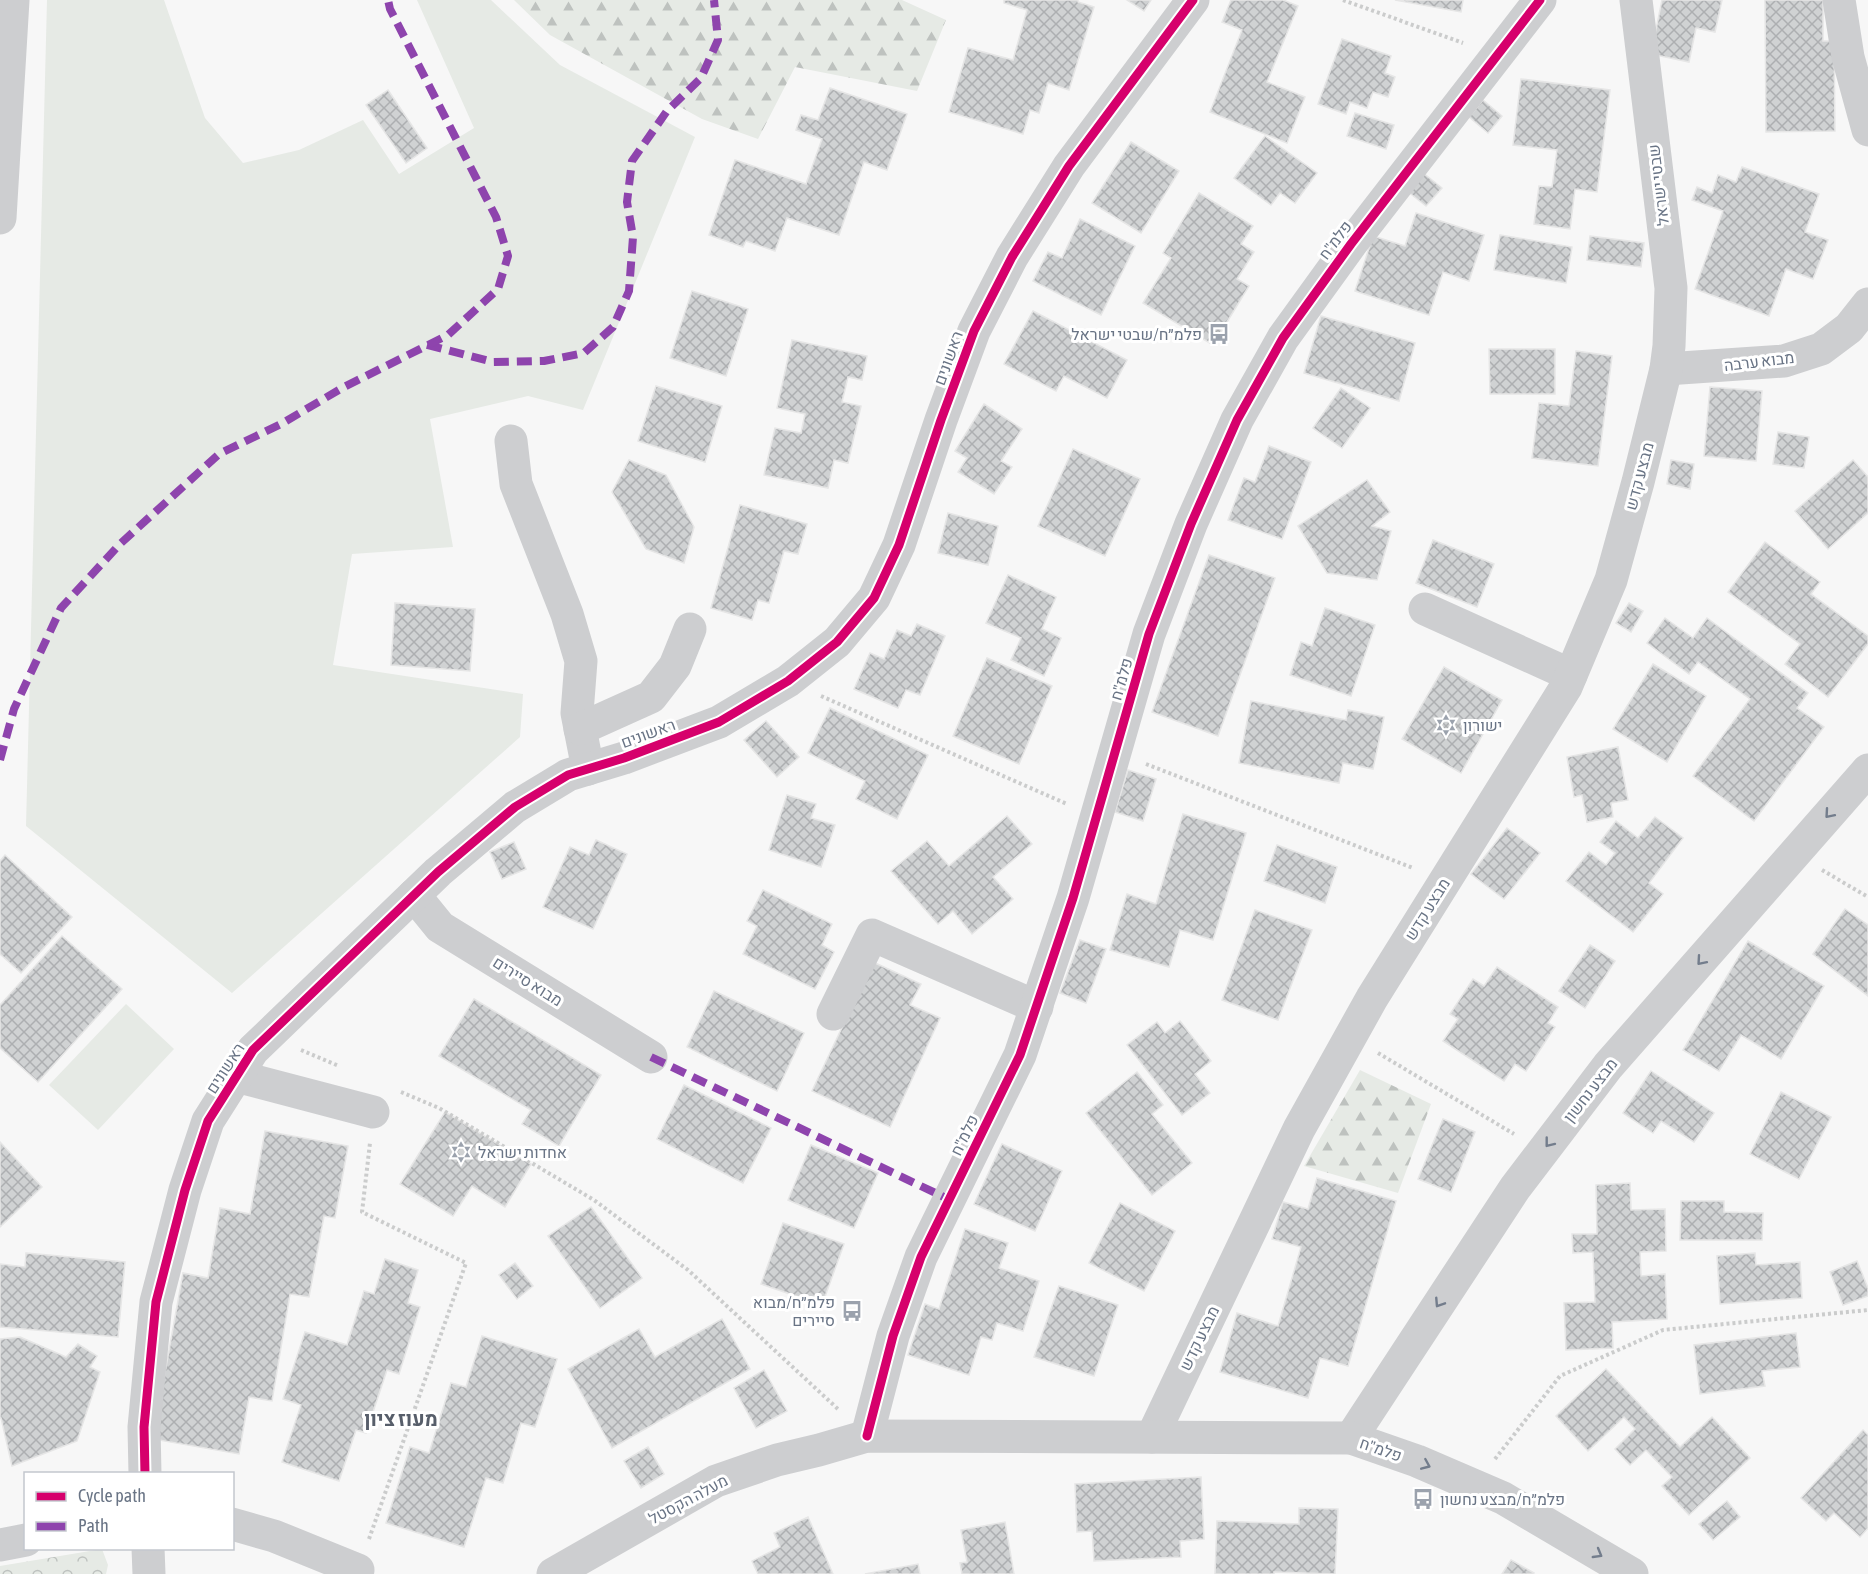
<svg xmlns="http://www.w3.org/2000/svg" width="1868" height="1574" viewBox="0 0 1868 1574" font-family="'Asap Condensed',Heebo,sans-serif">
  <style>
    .grass { fill: #e6eae5 }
    .forest { fill: url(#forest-firs) }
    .park { fill: url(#park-crowns) }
    .building { fill: url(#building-cross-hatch); stroke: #e6e6e6; stroke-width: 1.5 }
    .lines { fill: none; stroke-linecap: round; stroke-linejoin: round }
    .path { stroke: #cbcccc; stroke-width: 4; stroke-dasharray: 3 3; stroke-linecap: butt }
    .minor { stroke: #cdced0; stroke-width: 33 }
    .quiet { stroke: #8e44ad; stroke-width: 8; stroke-dasharray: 15 8; stroke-linecap: butt }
    .cycleway-casing { stroke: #fff; stroke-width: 13 }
    .cycleway { stroke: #d6006c; stroke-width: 9 }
    .oneway { stroke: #737d8c }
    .labels { text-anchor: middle; stroke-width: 6; stroke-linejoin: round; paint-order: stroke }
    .street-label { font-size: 16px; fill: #697485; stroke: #fff }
    .poi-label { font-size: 16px; fill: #697485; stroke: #fff; text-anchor: start }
    .quarter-label { font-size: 20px; font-weight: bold; fill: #575e6a; stroke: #fff }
  </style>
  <defs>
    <pattern id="forest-firs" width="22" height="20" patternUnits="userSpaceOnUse" patternTransform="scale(1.5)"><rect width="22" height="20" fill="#e6eae5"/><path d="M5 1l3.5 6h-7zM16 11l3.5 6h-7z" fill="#bec2bf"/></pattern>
    <pattern id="park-crowns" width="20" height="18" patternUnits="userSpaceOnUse" patternTransform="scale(1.5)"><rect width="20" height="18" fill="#e6eae5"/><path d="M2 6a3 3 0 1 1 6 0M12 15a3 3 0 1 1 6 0" fill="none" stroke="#bec2bf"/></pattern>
    <pattern id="building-cross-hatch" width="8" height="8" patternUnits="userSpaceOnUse" patternTransform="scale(1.5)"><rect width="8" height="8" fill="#d0d2d3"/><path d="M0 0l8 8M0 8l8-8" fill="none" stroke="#adafb1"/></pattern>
  </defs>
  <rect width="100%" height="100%" fill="#f7f7f7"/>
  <g class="grass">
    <polygon points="47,0 164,0 205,118 243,163 299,150 363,120 399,174 474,128 417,0 491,0 560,65 695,137 583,410 528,396 430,419 453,547 352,554 333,665 523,694 520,737 232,993 26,826"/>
    <polygon points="126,1004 174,1049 98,1130 49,1085"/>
  </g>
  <g class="forest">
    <polygon points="514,0 902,0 946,20 917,91 795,67 758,139 702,119 550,35"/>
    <polygon points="1360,1070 1431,1104 1398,1193 1304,1166"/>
  </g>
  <polygon class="park" points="102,1549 108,1565 106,1574 0,1574 0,1566"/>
  <g class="building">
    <polygon points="1004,0 1078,0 1078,2 1094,7 1069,90 1048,83 1039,113 1030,110 1023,134 949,112 968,48 1013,60 1027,10 1004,3"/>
    <polygon points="1127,0 1151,0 1144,11"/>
    <polygon points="1231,0 1283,0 1298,6 1267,82 1305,97 1287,143 1210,112 1242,30 1222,22"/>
    <polygon points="1395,0 1463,0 1461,12"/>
    <polygon points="1662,0 1722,0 1715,32 1696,28 1689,62 1651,54"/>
    <polygon points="1765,0 1823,0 1823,41 1834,41 1835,131 1766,132"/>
    <polygon points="1342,39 1391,56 1385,73 1395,77 1388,97 1373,92 1367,108 1350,102 1346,114 1318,104"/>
    <polygon points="1521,79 1610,90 1597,192 1575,189 1570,229 1534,224 1539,186 1552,187 1557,150 1513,145"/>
    <polygon points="830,88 907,114 887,170 864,162 839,235 787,218 775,251 746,241 743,247 709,235 735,160 806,184 822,139 796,130 801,115 818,120"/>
    <polygon points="388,90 427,148 406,163 366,105"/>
    <polygon points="1483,100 1502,116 1488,133 1469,117"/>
    <polygon points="1355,113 1394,125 1386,149 1347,136"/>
    <polygon points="1265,136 1317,173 1295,203 1280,193 1271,205 1234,178"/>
    <polygon points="1131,142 1179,171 1141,233 1092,203"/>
    <polygon points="1742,167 1819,194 1805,232 1828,240 1813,279 1786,269 1769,316 1695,289 1723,211 1692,200 1697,187 1712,193 1718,175 1736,182"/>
    <polygon points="1422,172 1442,188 1426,206 1407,191"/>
    <polygon points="1199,193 1253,226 1241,244 1254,252 1237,279 1249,286 1213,345 1143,303 1171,258 1163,253"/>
    <polygon points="1416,213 1484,235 1469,281 1443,272 1429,315 1355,291 1373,236 1405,246"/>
    <polygon points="1080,219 1135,246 1101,315 1033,281 1048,252 1062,258"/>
    <polygon points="1500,235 1572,247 1566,283 1494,270"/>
    <polygon points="1590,236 1644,243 1641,267 1587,260"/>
    <polygon points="692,291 748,309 726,376 670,358"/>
    <polygon points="1033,311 1127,360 1107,398 1064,376 1056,391 1004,364"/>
    <polygon points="1321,316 1415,343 1399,401 1304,373"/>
    <polygon points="792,340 867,356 862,380 848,377 842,402 861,406 848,463 834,460 828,488 764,475 775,428 801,433 805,414 777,408"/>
    <polygon points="1489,349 1555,349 1555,394 1490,394"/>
    <polygon points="1576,351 1612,356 1598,466 1532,458 1539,403 1569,406"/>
    <polygon points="656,386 722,406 705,462 638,441"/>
    <polygon points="1710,387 1762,391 1756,461 1704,456"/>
    <polygon points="1341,388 1370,408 1342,448 1313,428"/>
    <polygon points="984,404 1022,429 1001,461 1012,467 994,494 958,472 967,458 955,451"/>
    <polygon points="1778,432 1809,437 1804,468 1773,464"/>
    <polygon points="1269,446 1311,462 1282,539 1228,520 1244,478 1255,482"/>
    <polygon points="1073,449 1140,479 1105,556 1038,526"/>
    <polygon points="629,460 666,475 694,527 684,563 646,549 612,492"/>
    <polygon points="1671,460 1694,464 1690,489 1667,484"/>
    <polygon points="1853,460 1868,477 1868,513 1828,549 1795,511"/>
    <polygon points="1367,480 1390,512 1372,526 1391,531 1377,580 1327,573 1298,526"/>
    <polygon points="740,505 807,524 798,554 784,551 769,603 758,600 752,620 711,608"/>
    <polygon points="948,513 998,526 988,565 938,553"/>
    <polygon points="1433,540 1494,564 1477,607 1416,583"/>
    <polygon points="1765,542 1820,582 1811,594 1868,636 1868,644 1828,697 1785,664 1800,644 1728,592"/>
    <polygon points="1209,555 1275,578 1218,736 1152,712"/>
    <polygon points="1008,575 1056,597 1042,629 1061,638 1044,676 1011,660 1021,638 986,623"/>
    <polygon points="395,603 475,609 470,671 391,665"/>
    <polygon points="1629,603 1643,611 1631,632 1616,623"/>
    <polygon points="1325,608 1375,625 1351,696 1290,675 1301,642 1312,646"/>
    <polygon points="1665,618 1693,638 1707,618 1808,693 1797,708 1824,727 1754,821 1693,776 1750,699 1698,662 1689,674 1647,643"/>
    <polygon points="917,624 945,636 920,695 906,690 898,708 854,689 870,653 884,659 897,630 911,636"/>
    <polygon points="987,658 1052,686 1019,764 953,736"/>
    <polygon points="1653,664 1706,696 1667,762 1613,729"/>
    <polygon points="1444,667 1502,700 1461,773 1402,739"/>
    <polygon points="1251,701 1346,720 1348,710 1384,717 1373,769 1343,763 1339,783 1239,763"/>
    <polygon points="830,708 928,755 897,819 856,799 865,781 808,753"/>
    <polygon points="766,721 799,757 777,777 744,740"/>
    <polygon points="1618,747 1628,800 1611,803 1613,817 1587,822 1582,795 1574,797 1567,757"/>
    <polygon points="1128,770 1156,779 1143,821 1115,812"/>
    <polygon points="787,795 816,804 811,818 835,825 821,867 769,850"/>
    <polygon points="1183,814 1246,833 1213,940 1180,930 1169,967 1110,950 1127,894 1156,904"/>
    <polygon points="1007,816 1032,844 993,877 1013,899 972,934 953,911 938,924 891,871 927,841 949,866"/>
    <polygon points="1655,817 1683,838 1649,883 1663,894 1633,932 1566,881 1589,852 1606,865 1615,853 1600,842 1616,821 1638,838"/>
    <polygon points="1507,828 1540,853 1504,899 1471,874"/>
    <polygon points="596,840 627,854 593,929 543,907 570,847 589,855"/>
    <polygon points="514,842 526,869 502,879 490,852"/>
    <polygon points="1277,845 1337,867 1325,903 1264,881"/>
    <polygon points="5,855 72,917 21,973 0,954 0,861"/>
    <polygon points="763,890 832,924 822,945 834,952 815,989 743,954 757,926 747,921"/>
    <polygon points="1845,909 1868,925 1868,996 1813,954"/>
    <polygon points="1255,910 1312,930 1278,1020 1222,1000"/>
    <polygon points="62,936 122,989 38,1082 0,1048 0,1005"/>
    <polygon points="1080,940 1106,949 1086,1003 1060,993"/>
    <polygon points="1748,941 1824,986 1781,1059 1741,1035 1719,1071 1683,1050"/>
    <polygon points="1590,945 1615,961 1585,1008 1559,991"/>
    <polygon points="873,962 921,984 910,1005 940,1018 890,1127 812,1091"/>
    <polygon points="1497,967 1558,1007 1548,1023 1555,1027 1526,1071 1515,1064 1504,1081 1443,1041 1458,1019 1450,1014 1473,979 1484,986"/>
    <polygon points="714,991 804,1033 777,1091 687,1047"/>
    <polygon points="474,999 601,1075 559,1146 522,1124 531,1110 439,1056"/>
    <polygon points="1180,1021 1211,1061 1195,1074 1210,1093 1182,1115 1127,1045 1157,1022 1165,1033"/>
    <polygon points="1651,1071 1714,1113 1694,1142 1661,1121 1653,1133 1623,1113"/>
    <polygon points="1137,1072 1163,1105 1152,1114 1192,1163 1152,1195 1086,1113"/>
    <polygon points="684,1085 771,1128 743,1183 657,1139"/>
    <polygon points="1781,1092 1831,1117 1799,1179 1750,1154"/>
    <polygon points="445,1112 531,1164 505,1207 472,1186 453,1216 400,1184"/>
    <polygon points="1443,1119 1475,1132 1451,1192 1418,1179"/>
    <polygon points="265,1131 348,1146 335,1218 324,1216 309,1297 290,1294 272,1401 249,1397 239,1454 153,1439 183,1273 208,1278 220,1208 250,1214"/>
    <polygon points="0,1142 42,1187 0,1227"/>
    <polygon points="1002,1144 1062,1171 1035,1231 974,1204"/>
    <polygon points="811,1145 878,1173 854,1228 788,1200"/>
    <polygon points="1317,1178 1396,1201 1348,1366 1320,1358 1308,1398 1220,1372 1237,1313 1278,1326 1301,1247 1272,1239 1283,1202 1308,1209"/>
    <polygon points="1630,1183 1631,1210 1665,1209 1666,1251 1640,1252 1641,1276 1665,1274 1667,1319 1612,1322 1613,1348 1566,1350 1564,1303 1595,1302 1593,1252 1573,1253 1572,1234 1597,1234 1596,1185"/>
    <polygon points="1681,1201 1724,1201 1724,1212 1763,1213 1762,1240 1680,1240"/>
    <polygon points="1120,1203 1175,1231 1144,1291 1089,1263"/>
    <polygon points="591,1207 642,1278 600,1308 548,1236"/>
    <polygon points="783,1223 844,1244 822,1305 761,1284"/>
    <polygon points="965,1229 1008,1243 999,1268 1039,1281 1023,1331 997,1323 992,1340 981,1337 969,1375 908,1355 925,1304 939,1309"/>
    <polygon points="26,1253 125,1262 118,1337 0,1327 0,1264 25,1267"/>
    <polygon points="1755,1253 1756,1265 1800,1262 1802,1298 1720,1304 1717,1256"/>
    <polygon points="385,1259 418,1270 408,1303 420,1307 399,1374 387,1370 366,1433 356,1430 339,1481 282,1462 301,1405 283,1399 305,1332 347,1345 364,1291 374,1294"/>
    <polygon points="1857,1261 1868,1288 1868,1296 1843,1305 1830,1272"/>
    <polygon points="515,1263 533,1286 517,1299 499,1275"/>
    <polygon points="1059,1286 1118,1305 1094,1376 1034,1357"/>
    <polygon points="722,1319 750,1369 612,1448 568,1369 639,1329 655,1357"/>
    <polygon points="1796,1333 1800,1367 1762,1371 1765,1386 1700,1394 1694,1345"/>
    <polygon points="482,1336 557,1359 535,1427 521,1423 503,1483 486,1478 464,1547 386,1523 410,1447 429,1453 451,1383 466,1387"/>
    <polygon points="20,1337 66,1357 78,1344 97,1356 90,1367 100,1372 77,1441 12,1466 1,1418 0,1418 0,1339"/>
    <polygon points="1606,1369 1680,1447 1712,1417 1750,1458 1689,1515 1662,1486 1672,1477 1646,1450 1630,1465 1615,1449 1635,1429 1624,1417 1588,1451 1556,1416"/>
    <polygon points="764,1370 787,1411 756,1428 734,1388"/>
    <polygon points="1863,1430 1868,1435 1868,1528 1860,1537 1834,1513 1826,1521 1801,1498"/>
    <polygon points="648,1447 664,1474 641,1488 624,1461"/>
    <polygon points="1201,1477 1204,1539 1180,1541 1181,1557 1094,1561 1092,1531 1077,1532 1075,1484"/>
    <polygon points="1727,1501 1740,1517 1713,1540 1699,1524"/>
    <polygon points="1299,1508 1338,1509 1335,1574 1274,1572 1274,1574 1215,1574 1217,1521 1299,1524"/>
    <polygon points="808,1517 833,1574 758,1574 752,1561 780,1547 774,1533"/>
    <polygon points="1005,1522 1014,1574 962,1574 960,1563 967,1562 961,1530"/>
    <polygon points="1511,1560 1534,1573 1533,1574 1502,1574"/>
    <polygon points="918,1564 920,1574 865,1574"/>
  </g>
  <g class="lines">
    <g class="path">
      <polyline points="1343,0 1463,43"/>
      <polyline points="821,696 1067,804"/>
      <polyline points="1146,764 1413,868"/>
      <polyline points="1822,870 1868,897"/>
      <polyline points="301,1050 339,1066"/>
      <polyline points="1378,1053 1514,1134"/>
      <polyline points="401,1092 439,1108 594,1200 688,1270 839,1410"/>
      <polyline points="1495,1459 1560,1376 1663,1330 1868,1310"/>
      <polyline points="369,1539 466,1263 362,1212 370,1143"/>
    </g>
    <g class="minor">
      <polyline points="1839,0 1848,57 1868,130"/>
      <polyline points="0,218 13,0"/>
      <polyline points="1666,369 1784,361 1821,349 1849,328 1868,304"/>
      <polyline points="511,441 516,484 567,614 581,661 577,713 588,769"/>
      <polyline points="1425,609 1571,675"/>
      <polyline points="580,729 651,697 675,666 690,629"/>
      <polyline points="414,895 440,927 651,1057"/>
      <polyline points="833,1014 872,935 1037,1007"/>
      <polyline points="236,1076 373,1112"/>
      <polyline points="867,1436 893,1336 921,1257 1020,1055 1073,898 1149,634 1191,524 1237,420 1283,338 1351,244 1540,0"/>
      <polyline points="1152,1437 1299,1129 1372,998 1566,687 1611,580 1638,482 1666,369 1669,346 1671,288 1636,0"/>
      <polyline points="1351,1438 1515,1188 1608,1066 1868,770"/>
      <polyline points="145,1474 144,1427 156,1302 185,1190 208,1121 253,1050 438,872 515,807 568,775 624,758 719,722 788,681 837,642 874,598 899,545 941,420 974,331 1012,257 1069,166 1193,0"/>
      <polyline points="232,1524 274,1536 358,1570"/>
      <polyline points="0,1545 26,1540"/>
      <polyline points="148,1548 149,1574"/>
      <polyline points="553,1574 716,1481 777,1460 819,1450 867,1436 1351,1438 1417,1461 1503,1498 1632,1574"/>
    </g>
    <g class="quiet">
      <polyline points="427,345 493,362 544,361 584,353 613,327 629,291 633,237 627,202 632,161 667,111 701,78 718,40 714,0"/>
      <polyline points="0,760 14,709 61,608 120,544 219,454 281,424 344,387 448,335 498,289 508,256 496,217 390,9 388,0"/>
      <polyline points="651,1057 950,1200"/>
    </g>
    <defs>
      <g id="cycleway">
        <polyline points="867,1436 893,1336 921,1257 1020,1055 1073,898 1149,634 1191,524 1237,420 1283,338 1351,244 1540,0"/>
        <polyline points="145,1474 144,1427 156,1302 185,1190 208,1121 253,1050 438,872 515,807 568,775 624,758 719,722 788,681 837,642 874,598 899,545 941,420 974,331 1012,257 1069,166 1193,0"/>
      </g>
    </defs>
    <use href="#cycleway" class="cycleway-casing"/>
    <use href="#cycleway" class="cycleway"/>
  </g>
  <defs><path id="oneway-chevron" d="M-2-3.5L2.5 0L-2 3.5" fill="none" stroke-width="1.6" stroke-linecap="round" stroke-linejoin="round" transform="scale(1.5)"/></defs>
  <g class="oneway">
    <use href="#oneway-chevron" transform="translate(1829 814) rotate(131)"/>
    <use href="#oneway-chevron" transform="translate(1701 961) rotate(131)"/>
    <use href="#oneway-chevron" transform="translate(1549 1143) rotate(128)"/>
    <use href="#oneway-chevron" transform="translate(1439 1303) rotate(123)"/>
    <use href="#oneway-chevron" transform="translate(1426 1465) rotate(23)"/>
    <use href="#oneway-chevron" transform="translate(1598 1554) rotate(30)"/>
  </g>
  <defs>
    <symbol id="bus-bare" viewBox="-9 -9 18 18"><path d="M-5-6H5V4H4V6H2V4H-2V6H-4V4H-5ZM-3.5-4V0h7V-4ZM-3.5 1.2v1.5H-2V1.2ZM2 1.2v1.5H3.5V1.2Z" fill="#9ba2ad" stroke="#fff" stroke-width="2.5" paint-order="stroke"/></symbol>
    <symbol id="synagogue-bare" viewBox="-9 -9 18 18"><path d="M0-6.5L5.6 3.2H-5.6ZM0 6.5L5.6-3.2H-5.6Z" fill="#9ba2ad" stroke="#fff" stroke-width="2.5" paint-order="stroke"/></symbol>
  </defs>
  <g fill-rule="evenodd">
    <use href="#bus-bare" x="1204" y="319" width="30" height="30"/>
    <use href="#synagogue-bare" x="1431" y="710" width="30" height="30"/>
    <use href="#synagogue-bare" x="446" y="1137" width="30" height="30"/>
    <use href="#bus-bare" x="837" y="1296" width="30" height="30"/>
    <use href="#bus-bare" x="1408" y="1484" width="30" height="30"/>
  </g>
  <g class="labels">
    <g class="street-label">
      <text transform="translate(1658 185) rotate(-97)" y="6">שבטי ישראל</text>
      <text transform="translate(1335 240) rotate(-53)" y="6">פלמ"ח</text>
      <text transform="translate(948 358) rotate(-70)" y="6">ראשונים</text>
      <text transform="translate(1759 361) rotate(-7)" y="6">מבוא ערבה</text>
      <text transform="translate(1639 476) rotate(-75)" y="6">מבצע קדש</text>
      <text transform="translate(1121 679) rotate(-74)" y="6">פלמ"ח</text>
      <text transform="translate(648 733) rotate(-20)" y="6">ראשונים</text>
      <text transform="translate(1427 909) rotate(-58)" y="6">מבצע קדש</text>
      <text transform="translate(528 981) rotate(32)" y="6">מבוא סיירים</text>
      <text transform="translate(225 1068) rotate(-57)" y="6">ראשונים</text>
      <text transform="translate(1590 1090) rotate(-52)" y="6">מבצע נחשון</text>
      <text transform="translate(964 1135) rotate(-64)" y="6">פלמ"ח</text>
      <text transform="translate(1199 1338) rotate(-64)" y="6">מבצע קדש</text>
      <text transform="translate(1381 1449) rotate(19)" y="6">פלמ"ח</text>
      <text transform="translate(688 1499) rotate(-28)" y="6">מעלה הקסטל</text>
    </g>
    <g class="poi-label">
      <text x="1202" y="340" text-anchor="end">פלמ״ח/שבטי ישראל</text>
      <text x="1463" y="731">ישורון</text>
      <text x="478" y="1158">אחדות ישראל</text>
      <text x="835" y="1308" text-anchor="end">פלמ״ח/מבוא<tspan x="835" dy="18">סיירים</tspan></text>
      <text x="1440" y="1505">פלמ״ח/מבצע נחשון</text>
    </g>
    <g class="quarter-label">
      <text x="401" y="1426">מעוז ציון</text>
    </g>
  </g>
  <rect x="24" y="1472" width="210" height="78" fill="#ffffff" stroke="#c3c7ce" stroke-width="1.5"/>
  <rect x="36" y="1492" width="30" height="9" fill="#d6006c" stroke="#c3c7ce" stroke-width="1.5"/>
  <text x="78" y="1502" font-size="18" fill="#697485">Cycle path</text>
  <rect x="36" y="1522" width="30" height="9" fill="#8e44ad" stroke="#c3c7ce" stroke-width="1.5"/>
  <text x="78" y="1532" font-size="18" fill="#697485">Path</text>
</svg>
